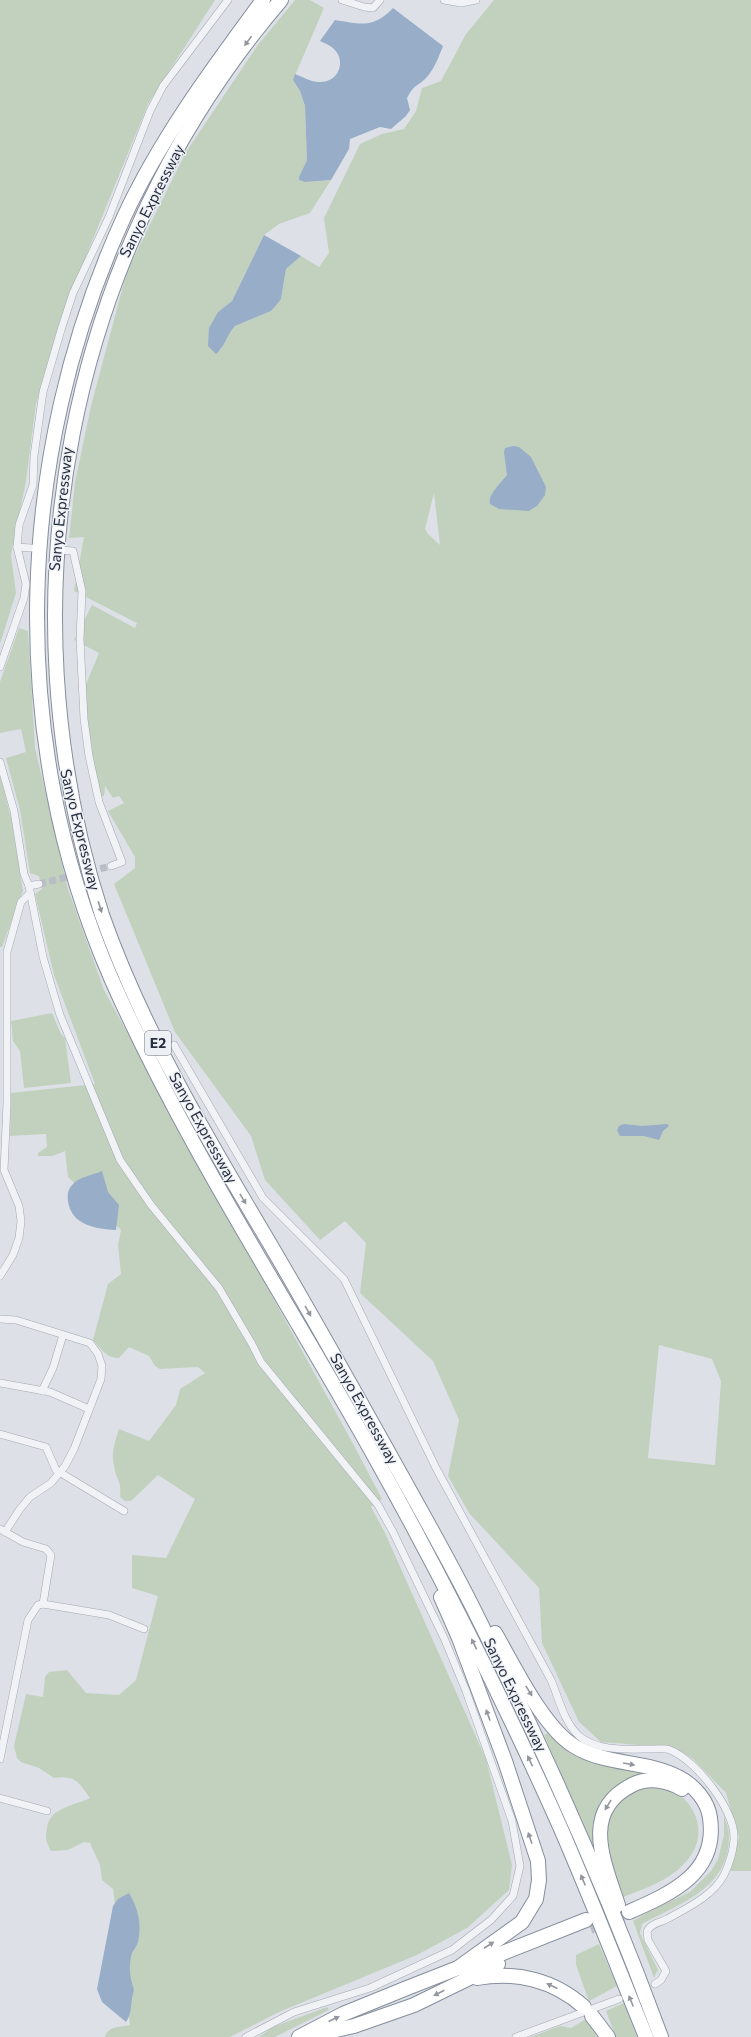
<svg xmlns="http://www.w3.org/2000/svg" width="751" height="2037" viewBox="0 0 751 2037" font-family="Commissioner,sans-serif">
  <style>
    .green { fill: #c2d1be; fill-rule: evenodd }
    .water { fill: #97adc8 }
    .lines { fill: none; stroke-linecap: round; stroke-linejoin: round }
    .street-tunnel { stroke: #b9bdc5; stroke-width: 7; stroke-dasharray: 7 3.5; stroke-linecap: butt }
    .highway-tunnel { stroke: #b9bdc5; stroke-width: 14; stroke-dasharray: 14 7; stroke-linecap: butt }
    .street-casing { stroke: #a3a8b1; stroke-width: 8 }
    .highway-casing { stroke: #858e9e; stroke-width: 16 }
    .street { stroke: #f0f2f6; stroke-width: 7 }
    .highway { stroke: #fff; stroke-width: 14 }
    .oneway { fill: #93969e }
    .labels { text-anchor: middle; stroke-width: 3; stroke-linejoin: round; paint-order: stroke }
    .shield { fill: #edf0f5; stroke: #626875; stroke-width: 1 }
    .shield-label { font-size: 14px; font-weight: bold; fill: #272e3e }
    .street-label { font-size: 15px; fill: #272e3e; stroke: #edf0f5 }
  </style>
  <rect width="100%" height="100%" fill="#dde1e7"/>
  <g class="green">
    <polygon points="0,0 215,0 148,104 60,320 36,404 26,481 11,555 16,593 0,644"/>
    <path d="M295,0h15l14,8 -31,72 7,11 5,15 2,54 -8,17v3l6,2 26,-2 -21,33 -31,11 -15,11 -32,66 -14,11 2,39 11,-21 4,-4 36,-15 10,-12 5,-30 15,-13 18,11 10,-14 -5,-35 36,-74 22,-10 22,-5 12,-18 6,-23 19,-7 25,-47 28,-34h257v1871h-21l9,-34 -13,-44 -33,-34 -17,-11 -75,-6 -22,-20 -37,-79 -3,-55 -70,-75 -21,-37 11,-56 -26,-59 -73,-68 6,-50 -21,-22 -25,19 -55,-60 -14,-44 -76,-104 -61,-148 21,-16v-11l-27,-46 16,-8 -5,-7 -6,2 -8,-12 -1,10h-5l-8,-38 -7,-69 15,-36 -25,-13 18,-35 43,23 2,-5 -63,-32 10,-54 -15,1 6,-56 16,-76 36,-135 59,-119 71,-106zM434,493l6,52 -12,-11 -3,-5zM659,1345l53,14 9,22 -6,84 -67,-7z"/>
    <path d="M19,628l9,3 7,117 33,141 36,101 247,450 31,59 -11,8 14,26 101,226 26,106 -3,25 -42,38 -50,27 -138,57 -49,25h-125c2,-11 16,-10 25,-12l-17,-136 -11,-9 -2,-15 -10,-22 -6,-1 -16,8 -17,1c-5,-9 -6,-13 -4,-23 3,-21 27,-22 43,-30 -12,-16 -14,-23 -36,-20l-15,-10 -18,-6 -4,-4 -3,-12 12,-52 17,3 2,-20 4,-5 18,-2 19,23 33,2 17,-15 22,-84 -26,-8v-33l34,3 29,-59 -37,-24 -27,26h-6l-5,-4c2,-17 -4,-17 -6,-31 -3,-14 1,-24 5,-37l30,12 27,-36 4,-16 25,-16 -7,-6 -38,2 -5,-3 -6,-10 -20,-9 -10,11c-12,1 -19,-10 -26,-18l15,-56 13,-10 -3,-29 3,-15 -53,-53 -3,-26 -12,5h-15v-3l9,-6 -1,-13 -36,2 1,-43 84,-9 -41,-109 -19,-81 7,-5 -3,-13 -9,-3 -10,-63 -14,-52 20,-6 -5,-23 -21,4v-51z"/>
    <polygon points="0,775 11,818 23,891 2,947 0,947"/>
    <polygon points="52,1013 61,1034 65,1038 71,1083 24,1088 20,1051 13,1041 11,1021"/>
    <polygon points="547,1733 571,1754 598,1765 658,1773 619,1785 597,1856 544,1735"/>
    <path d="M642,1787c7,0 16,-2 22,0 30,9 46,45 25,71 -16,21 -42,30 -66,39 -11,-30 -29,-73 0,-99 6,-4 13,-7 19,-11z"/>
    <path d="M724,1814c1,7 5,14 5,21 1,53 -48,68 -87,89l-2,9 18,37 -4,8 -21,-57 15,-9 42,-20 21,-21 7,-12 6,-24z"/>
    <polygon points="599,1944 617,1986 589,2001 576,1965 576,1955"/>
    <polygon points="624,2003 637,2037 616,2037 606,2011"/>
    <polygon points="327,2007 329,2010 275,2037 259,2037 273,2027"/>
    <polygon points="586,2019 597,2037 531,2037 560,2026 571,2028"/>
  </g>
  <g class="water">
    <path d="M393,8l50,38c-4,10 -9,24 -17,32 -10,10 -11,5 -19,20l3,12 -4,6 -15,13 -11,-2 -30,12 -1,10 -18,31 -26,2 -6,-2v-3l8,-17 -2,-54 -5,-15 -7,-11 2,-6c8,3 16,8 24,8 19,1 28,-20 15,-33 -4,-4 -10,-6 -14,-8l15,-21c26,4 38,9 58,-12z"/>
    <path d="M264,235l37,21 -15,13 -5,30 -3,4 -7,8 -36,15c-8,8 -10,21 -19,28l-8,-8 1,-18 9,-16 14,-11z"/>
    <path d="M513,446l6,1 12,10 15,30 -1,8 -8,11 -8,5 -30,-2 -9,-5c-3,-9 11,-21 17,-29l-3,-23 1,-4z"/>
    <polygon points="624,1124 642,1126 667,1124 669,1126 663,1131 659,1140 644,1136 620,1136 617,1130 619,1126"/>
    <path d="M102,1171l6,21 11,13 -3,25c-20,-1 -45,-5 -48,-29 -1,-7 0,-12 5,-17 6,-7 20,-9 29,-13z"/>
    <path d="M129,1893c9,15 13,31 9,49 -1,4 -4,7 -6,11 -4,13 -2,25 2,37 -4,11 -1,22 -8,32l-24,-20 -5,-13 16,-83 5,-7z"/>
  </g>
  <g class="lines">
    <polyline class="street-tunnel" points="39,884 111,866"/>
    <polyline class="highway-tunnel" points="590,1927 629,1912"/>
    <defs>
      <g id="street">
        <polyline points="342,0 364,7 373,8 380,0"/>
        <polyline points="444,0 461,3 476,0"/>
        <polyline points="17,547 31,548"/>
        <polyline points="60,550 73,551 82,591 80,639 84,719 89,756 99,802 122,862 111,866"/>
        <polyline points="0,667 24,598 26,584 17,547 19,525 33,485 34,456 43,392 61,330 73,293 109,217 150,111 163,86 228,0"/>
        <polyline points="0,762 14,811 24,874 29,886 43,957 52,988 60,1015 120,1160 151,1205 219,1288 252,1344 261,1362 378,1505 393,1532 444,1638 466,1691 512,1821 520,1866 513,1896 491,1920 452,1950 370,1988 294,2012 246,2037"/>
        <polyline points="29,886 39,884"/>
        <path d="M174,1045l89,153 81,81 92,189 115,212c8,18 12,41 28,56 19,16 49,13 73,13 5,0 13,-1 18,1 26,10 64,59 64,87 0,12 -5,28 -10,38 -11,21 -37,33 -57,44 -8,4 -15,4 -20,12l1,9 18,31 -5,9 -6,4"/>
        <polyline points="0,1276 13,1255 19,1238 21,1221 19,1206 4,1170 7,1104 7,952 21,902 30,893"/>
        <polyline points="0,1319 16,1320 90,1343 98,1354 102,1366 101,1379 74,1449 65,1466 51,1483 30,1497 20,1509 5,1532"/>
        <polyline points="0,1383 50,1392 89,1409"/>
        <polyline points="42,1391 53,1368 63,1335"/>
        <polyline points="0,1434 46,1447 56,1470 124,1511"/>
        <polyline points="0,1529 23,1542 46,1549 51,1555 43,1604"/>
        <polyline points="0,1759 28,1620 38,1605 43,1604 109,1615 144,1629"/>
        <polyline points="0,1798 47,1811"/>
        <polyline points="516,2037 619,1999"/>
      </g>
      <g id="highway">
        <path d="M263,0c-51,69 -103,139 -139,217 -109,238 -118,520 -13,761 74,168 176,321 265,481 67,120 129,244 185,370 30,69 57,139 85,208"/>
        <path d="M281,0c-215,251 -281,601 -179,915 41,116 105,223 168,329 40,68 78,136 116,204 31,56 63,111 91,168 69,137 131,277 184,421"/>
        <polyline points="441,1597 459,1638 505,1761 538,1861 539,1880 536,1899 522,1922 458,1968"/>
        <path d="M495,1633c19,33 48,94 79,113 32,20 72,14 104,31 16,8 30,24 32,41 8,55 -38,75 -81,94"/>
        <path d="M618,1905c-14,-43 -38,-94 14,-120 16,-8 35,-5 50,4"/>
        <path d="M477,1978c39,-7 77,2 107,29"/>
        <polyline points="592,2016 608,2037"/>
        <polyline points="299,2037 343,2014 407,1988 458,1968 485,1960 586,1920"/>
        <polyline points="318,2037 327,2032 354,2026 414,2005 498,1964"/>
      </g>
    </defs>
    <use href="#street" class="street-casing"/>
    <use href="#highway" class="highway-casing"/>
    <use href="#street" class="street"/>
    <use href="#highway" class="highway"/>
  </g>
  <defs><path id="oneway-solid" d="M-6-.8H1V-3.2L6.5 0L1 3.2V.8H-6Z"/></defs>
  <g class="oneway">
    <use href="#oneway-solid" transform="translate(248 41) rotate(126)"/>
    <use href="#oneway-solid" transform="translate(100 907) rotate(73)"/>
    <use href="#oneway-solid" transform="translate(243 1199) rotate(59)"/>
    <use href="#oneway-solid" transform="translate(308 1311) rotate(60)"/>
    <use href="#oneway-solid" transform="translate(474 1644) rotate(-116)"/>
    <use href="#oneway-solid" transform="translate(529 1691) rotate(58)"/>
    <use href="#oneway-solid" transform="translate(488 1715) rotate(-110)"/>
    <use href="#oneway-solid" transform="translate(530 1761) rotate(-115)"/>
    <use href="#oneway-solid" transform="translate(629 1764) rotate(10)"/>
    <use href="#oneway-solid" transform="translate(608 1805) rotate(121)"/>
    <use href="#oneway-solid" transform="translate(530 1838) rotate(-109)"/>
    <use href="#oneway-solid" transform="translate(583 1880) rotate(-113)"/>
    <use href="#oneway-solid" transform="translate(489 1945) rotate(-33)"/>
    <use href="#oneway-solid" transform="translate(552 1986) rotate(-155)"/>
    <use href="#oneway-solid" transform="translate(439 1993) rotate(153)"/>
    <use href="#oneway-solid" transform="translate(631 2001) rotate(-112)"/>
    <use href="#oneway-solid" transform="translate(334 2019) rotate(-25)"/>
  </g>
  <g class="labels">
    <rect class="shield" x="145" y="1031" width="26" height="24" rx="3"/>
    <g class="shield-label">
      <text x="158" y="1048">E2</text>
    </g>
    <g class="street-label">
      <text transform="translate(152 201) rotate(-63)" y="5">Sanyo Expressway</text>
      <text transform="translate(61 509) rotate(-84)" y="5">Sanyo Expressway</text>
      <text transform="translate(80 830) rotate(76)" y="5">Sanyo Expressway</text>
      <text transform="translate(203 1128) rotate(61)" y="5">Sanyo Expressway</text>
      <text transform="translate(364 1409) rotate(61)" y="5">Sanyo Expressway</text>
      <text transform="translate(515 1695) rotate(64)" y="5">Sanyo Expressway</text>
    </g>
  </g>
</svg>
